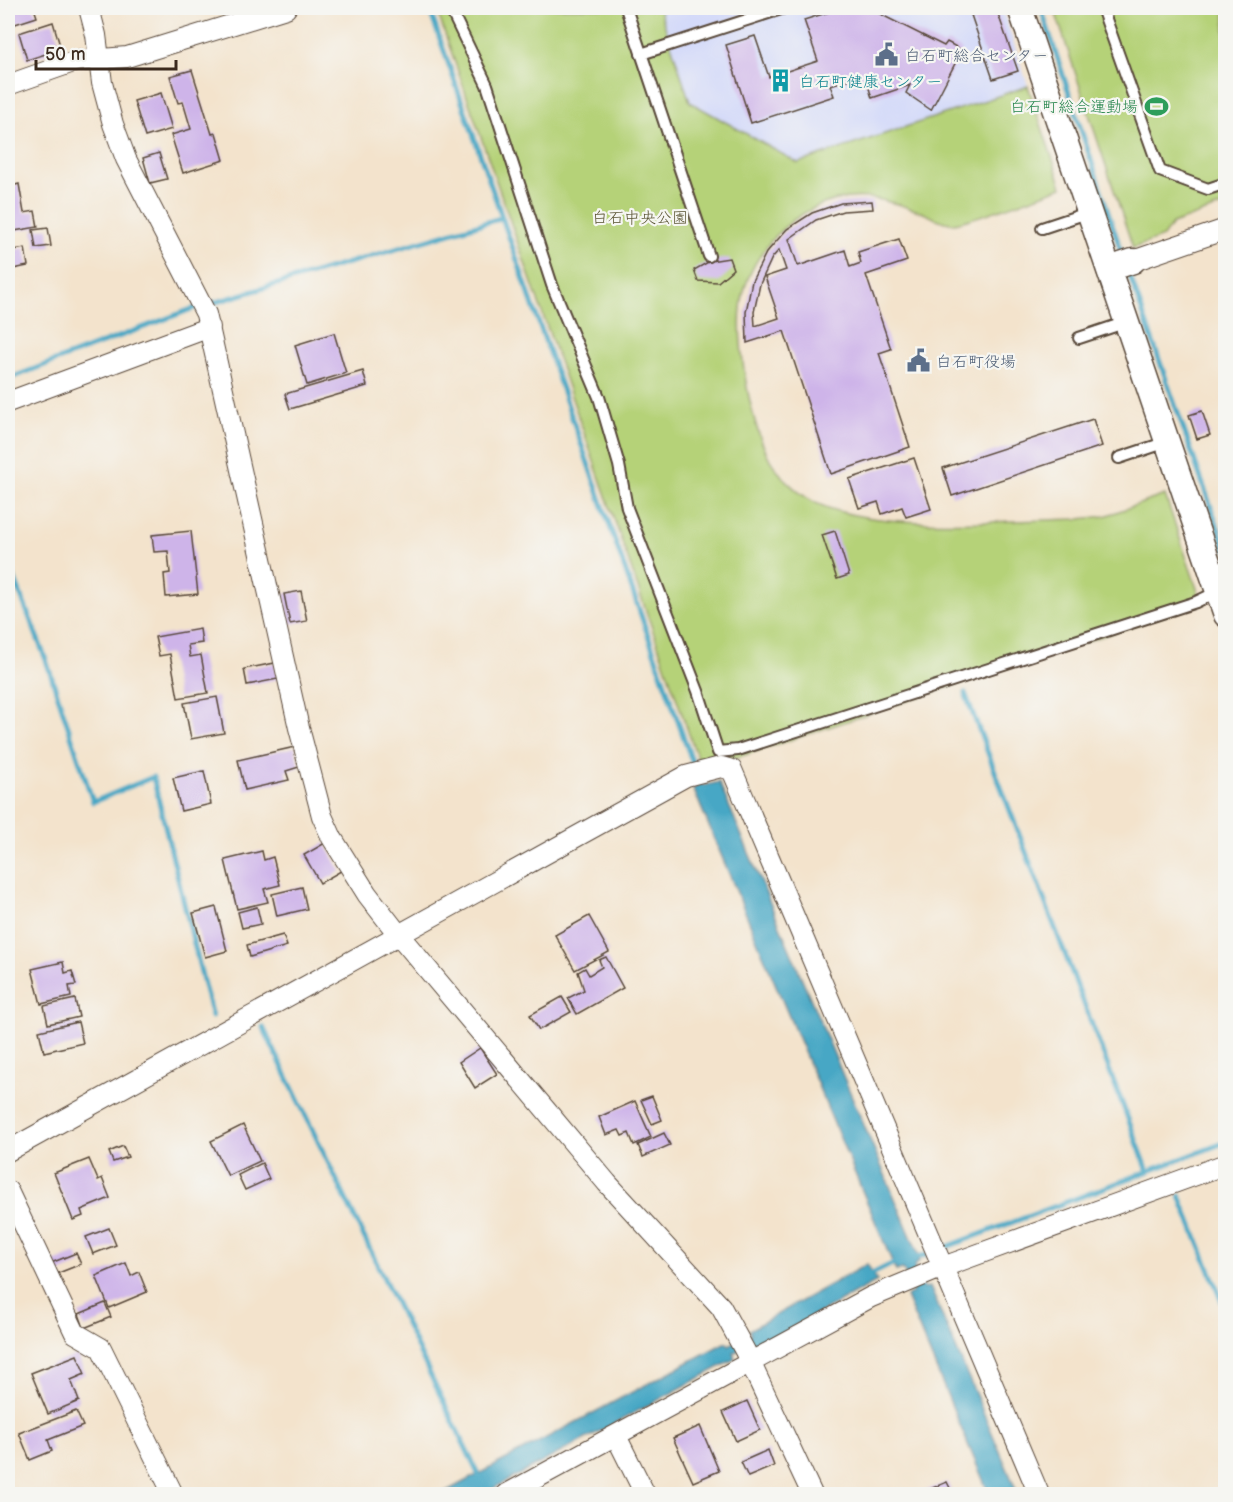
<svg xmlns="http://www.w3.org/2000/svg" width="1233" height="1502" viewBox="0 0 1233 1502" font-family="'Balsamiq Sans','Klee One',sans-serif">
  <style>
    .built { fill: #d3d9f9 }
    .green { fill: #b5d278; stroke: #787e4b; stroke-width: 1.5 }
    .water { fill: #46a7c5; stroke: #406872; stroke-width: 1.5 }
    .lines { fill: none; stroke-linecap: round; stroke-linejoin: round }
    .stream { stroke: #46a7c5; stroke-width: 5 }
    .building { fill: #ceb4e9; fill-rule: evenodd }
    .service-casing { stroke: #574638; stroke-width: 14 }
    .minor-casing { stroke: #574638; stroke-width: 22 }
    .tertiary-casing { stroke: #574638; stroke-width: 27 }
    .service { stroke: #fff; stroke-width: 10 }
    .minor { stroke: #fff; stroke-width: 20 }
    .tertiary { stroke: #fff; stroke-width: 24 }
    .labels { text-anchor: middle; stroke-width: 4.5; stroke-linejoin: round; paint-order: stroke }
    .service-label { font-size: 16px; fill: #4e5e75; stroke: #f6f6f2; text-anchor: start }
    .culture-label { font-size: 16px; fill: #0d838f; stroke: #f6f6f2; text-anchor: start }
    .leisure-label { font-size: 16px; fill: #27864d; stroke: #f6f6f2; text-anchor: end }
    .park-label { font-size: 16px; fill: #5a5434; stroke: #f6f6f2 }
  </style>
  <rect width="100%" height="100%" fill="#f6f6f2"/>
  <filter id="ink" filterUnits="userSpaceOnUse"><feTurbulence type="fractalNoise" baseFrequency=".0167" numOctaves="2"/><feDisplacementMap in="SourceGraphic" scale="12" xChannelSelector="R" yChannelSelector="G"/><feConvolveMatrix kernelMatrix="1 2 1 2 8 2 1 2 1" color-interpolation-filters="sRGB"/></filter>
  <filter id="wash" filterUnits="userSpaceOnUse"><feTurbulence type="fractalNoise" baseFrequency=".008" numOctaves="4" result="noise"/><feDisplacementMap in="SourceGraphic" scale="24" xChannelSelector="R" yChannelSelector="G"/><feGaussianBlur stdDeviation="1.35" result="paint"/><feColorMatrix in="noise" values="0 0 0 0 0 0 0 0 0 0 0 0 0 0 0 0 0 1.4 0 .05"/><feComposite in="paint" operator="in"/></filter>
  <g filter="url(#wash)">
    <rect width="100%" height="100%" fill="#f3e3cc"/>
    <polygon class="built" points="658,8 1002,8 1028,86 798,163 690,103"/>
    <g class="green">
      <path d="M436,8h223l31,94 108,61 230,-77 34,101c-16,6 -102,38 -112,36 -9,-1 -20,-7 -29,-11 -39,-14 -70,-23 -109,-3 -37,18 -67,58 -71,99 -4,40 9,110 26,146 10,21 34,44 56,52 65,26 185,14 257,13l25,-3 60,-21 37,108 -466,155 -38,2z"/>
      <polygon points="1054,8 1225,8 1225,205 1172,224 1163,237 1133,248"/>
    </g>
    <g class="water">
      <polygon points="719,782 918,1253 919,1261 914,1267 923,1288 930,1287 1018,1494 989,1494 906,1297 913,1292 903,1269 896,1271 693,788"/>
      <polygon points="867,1264 877,1281 758,1347 755,1342 733,1353 735,1359 483,1494 441,1494 726,1342 729,1345 751,1334 749,1330"/>
    </g>
    <g class="lines">
      <g class="stream">
        <polyline points="429,8 702,790"/>
        <polyline points="1041,8 1123,257"/>
        <polyline points="1127,268 1226,550"/>
        <polyline points="206,305 501,218"/>
        <polyline points="8,379 197,307"/>
        <polyline points="8,562 46,660 93,802 153,777 212,1017"/>
        <polyline points="965,693 1148,1171"/>
        <polyline points="263,1027 481,1480"/>
        <polyline points="1180,1196 1226,1311"/>
        <polyline points="944,1248 1226,1142"/>
        <polyline points="913,1258 926,1255"/>
        <polyline points="866,1277 898,1261"/>
      </g>
    </g>
    <g id="blocks">
      <g class="building">
        <polygon points="8,8 34,8 37,17 9,26"/>
        <polygon points="842,8 868,8 944,46 947,42 962,50 931,110 906,93 910,85 872,98 868,85 854,78 830,85 834,96 751,123 726,45 755,36 769,77 818,61 804,20"/>
        <polygon points="996,8 1018,71 993,79 971,15"/>
        <polygon points="53,22 61,49 27,60 19,33"/>
        <polygon points="192,70 212,134 216,133 224,160 183,173 171,135 191,129 183,102 178,103 170,76"/>
        <polygon points="161,93 172,129 145,137 134,101"/>
        <polygon points="159,153 167,179 150,183 143,158"/>
        <polygon points="19,184 24,213 35,211 38,227 8,232 8,187"/>
        <path d="M872,201l1,8 -30,2 -27,9 -27,19 9,27 47,-16 5,17 11,-4 -3,-11 41,-13 8,22 -41,14 25,74 -12,4 31,94 -79,27 -47,-143 -37,12 -1,-31 6,-31 14,-28 21,-24 25,-16 29,-10zM779,250l7,20 -21,7 14,41 -24,8 -1,-14 6,-28 12,-26z"/>
        <polygon points="48,228 51,246 36,248 33,230"/>
        <polygon points="25,248 28,266 8,270 8,251"/>
        <polygon points="729,258 733,269 718,282 698,281 694,270 710,261"/>
        <polygon points="334,333 346,373 307,385 295,345"/>
        <polygon points="363,371 367,386 290,409 285,394"/>
        <polygon points="1202,411 1210,435 1197,439 1189,415"/>
        <polygon points="1093,419 1102,446 952,496 943,468"/>
        <polygon points="914,458 931,509 906,517 902,507 882,514 878,502 859,508 849,479"/>
        <polygon points="191,531 198,594 166,597 164,574 170,573 168,551 154,552 152,535"/>
        <polygon points="835,531 849,575 837,579 822,535"/>
        <polygon points="301,591 307,621 290,624 284,594"/>
        <polygon points="200,629 202,643 188,645 190,657 201,655 208,693 178,698 170,654 159,656 155,637"/>
        <polygon points="275,663 278,679 247,685 244,669"/>
        <polygon points="217,697 224,733 191,739 184,703"/>
        <polygon points="295,747 299,767 286,771 289,780 245,790 238,760"/>
        <polygon points="204,771 211,804 181,811 173,778"/>
        <polygon points="325,843 341,871 320,883 304,855"/>
        <polygon points="262,851 264,860 273,857 280,885 264,889 268,902 237,909 225,860"/>
        <polygon points="302,887 307,909 277,916 272,894"/>
        <polygon points="216,907 227,951 205,957 193,913"/>
        <polygon points="257,907 261,924 242,928 238,912"/>
        <polygon points="589,916 609,952 575,970 555,935"/>
        <polygon points="283,935 287,946 250,957 247,945"/>
        <polygon points="606,957 623,988 577,1014 568,998 584,990 578,972 585,968 589,975 602,967 599,960"/>
        <polygon points="63,962 65,973 72,971 76,985 69,986 71,997 41,1004 32,969"/>
        <polygon points="562,997 571,1012 539,1030 530,1015"/>
        <polygon points="75,999 79,1017 48,1024 44,1006"/>
        <polygon points="78,1022 83,1043 44,1052 39,1031"/>
        <polygon points="480,1048 497,1074 475,1088 459,1062"/>
        <polygon points="652,1096 662,1120 652,1124 641,1100"/>
        <polygon points="635,1101 651,1137 634,1145 629,1133 622,1136 619,1130 606,1135 599,1117"/>
        <polygon points="243,1125 260,1161 228,1176 211,1141"/>
        <polygon points="664,1133 670,1145 643,1157 638,1145"/>
        <polygon points="123,1146 128,1157 113,1162 109,1152"/>
        <polygon points="89,1159 98,1180 102,1178 110,1198 81,1210 83,1216 73,1220 54,1173"/>
        <polygon points="262,1163 269,1179 245,1190 238,1175"/>
        <polygon points="109,1228 116,1245 93,1254 86,1237"/>
        <polygon points="76,1253 81,1264 56,1274 51,1263"/>
        <polygon points="126,1263 131,1276 139,1272 147,1292 109,1308 96,1276"/>
        <polygon points="105,1303 111,1317 84,1328 79,1314"/>
        <polygon points="77,1355 85,1374 71,1380 79,1401 48,1414 31,1373"/>
        <polygon points="747,1401 760,1430 736,1441 723,1412"/>
        <polygon points="76,1411 83,1426 48,1440 52,1451 30,1460 19,1433"/>
        <polygon points="700,1426 719,1471 693,1482 673,1438"/>
        <polygon points="768,1450 774,1466 748,1477 741,1462"/>
        <polygon points="947,1482 953,1494 918,1494"/>
      </g>
    </g>
  </g>
  <g filter="url(#ink)">
    <use href="#blocks" fill-opacity="0" stroke="#574638" stroke-width="1.5"/>
    <g class="lines">
      <defs>
        <g id="service">
          <polyline points="450,8 487,85 552,285 599,397 619,465 627,508 698,691 718,752 738,750 1196,602 1217,592"/>
          <polyline points="626,8 709,256"/>
          <polyline points="1102,8 1160,171 1208,189 1226,183"/>
          <polyline points="641,54 784,8"/>
          <polyline points="1042,228 1090,212"/>
          <polyline points="1079,338 1127,322"/>
          <polyline points="1119,458 1167,442"/>
        </g>
        <g id="minor">
          <polyline points="89,8 96,35 102,83 113,124 126,159 206,314 299,728 322,816 332,838 367,894 398,934 607,1183 721,1307 745,1351 812,1494"/>
          <polyline points="8,85 76,61 127,57 286,8"/>
          <polyline points="1133,261 1226,229"/>
          <polyline points="8,402 210,327"/>
          <polyline points="8,1151 686,776 721,767 732,770 1039,1494"/>
          <polyline points="8,1191 75,1333 101,1348 173,1494"/>
          <polyline points="616,1436 645,1494"/>
          <polyline points="507,1494 871,1297 943,1267 1226,1164"/>
        </g>
        <g id="tertiary">
          <polyline points="1020,8 1226,615"/>
          <polyline points="1109,269 1133,261"/>
        </g>
      </defs>
      <use href="#service" class="service-casing"/>
      <use href="#minor" class="minor-casing"/>
      <use href="#tertiary" class="tertiary-casing"/>
      <use href="#service" class="service"/>
      <use href="#minor" class="minor"/>
      <use href="#tertiary" class="tertiary"/>
    </g>
  </g>
  <defs>
    <symbol id="civic-bare" viewBox="-9 -9 18 18"><path d="M-.6-6.5H3V-4.5H.6V-3L4-1V1h2V6H-6V1h2V-1L-.6-3ZM-1.2 2.5V6h2.4V2.5Z" fill="#5c6f8a" stroke="#f6f6f2" stroke-width="2.5" paint-order="stroke"/></symbol>
    <symbol id="building-bare" viewBox="-9 -9 18 18"><path d="M-4-6H4V6H1V3H-1V6H-4ZM-2.5-4.3h1.7v1.8h-1.7ZM.8-4.3h1.7v1.8H.8ZM-2.5-1h1.7V.8h-1.7ZM.8-1h1.7V.8H.8Z" fill="#0f9aa8" stroke="#f6f6f2" stroke-width="2.5" paint-order="stroke"/></symbol>
    <symbol id="stadium-bare" viewBox="-9 -9 18 18"><path d="M0-5a6.5 5 0 1 0 0 10a6.5 5 0 1 0 0-10ZM-3.5-1.8h7v3.6h-7Z" fill="#2e9e5b" stroke="#f6f6f2" stroke-width="2.5" paint-order="stroke"/></symbol>
  </defs>
  <g fill-rule="evenodd">
    <use href="#civic-bare" x="870" y="38" width="33" height="33"/>
    <use href="#building-bare" x="764" y="64" width="33" height="33"/>
    <use href="#stadium-bare" x="1140" y="90" width="33" height="33"/>
    <use href="#civic-bare" x="902" y="344" width="33" height="33"/>
  </g>
  <g class="labels">
    <g class="service-label">
      <text x="905" y="61">白石町総合センター</text>
      <text x="936" y="367">白石町役場</text>
    </g>
    <g class="culture-label">
      <text x="799" y="87">白石町健康センター</text>
    </g>
    <g class="leisure-label">
      <text x="1138" y="112">白石町総合運動場</text>
    </g>
    <g class="park-label">
      <text x="640" y="223">白石中央公園</text>
    </g>
  </g>
  <rect width="1233" height="1502" fill="none" stroke="#f6f6f2" stroke-width="30"/>
  <path d="M36 60v9h140v-9" fill="none" stroke="#3b2a1e" stroke-width="3"/>
  <text x="45" y="60" font-size="18" fill="#3b2a1e" stroke="#f6f6f2" stroke-width="4.5" paint-order="stroke">50 m</text>
</svg>
